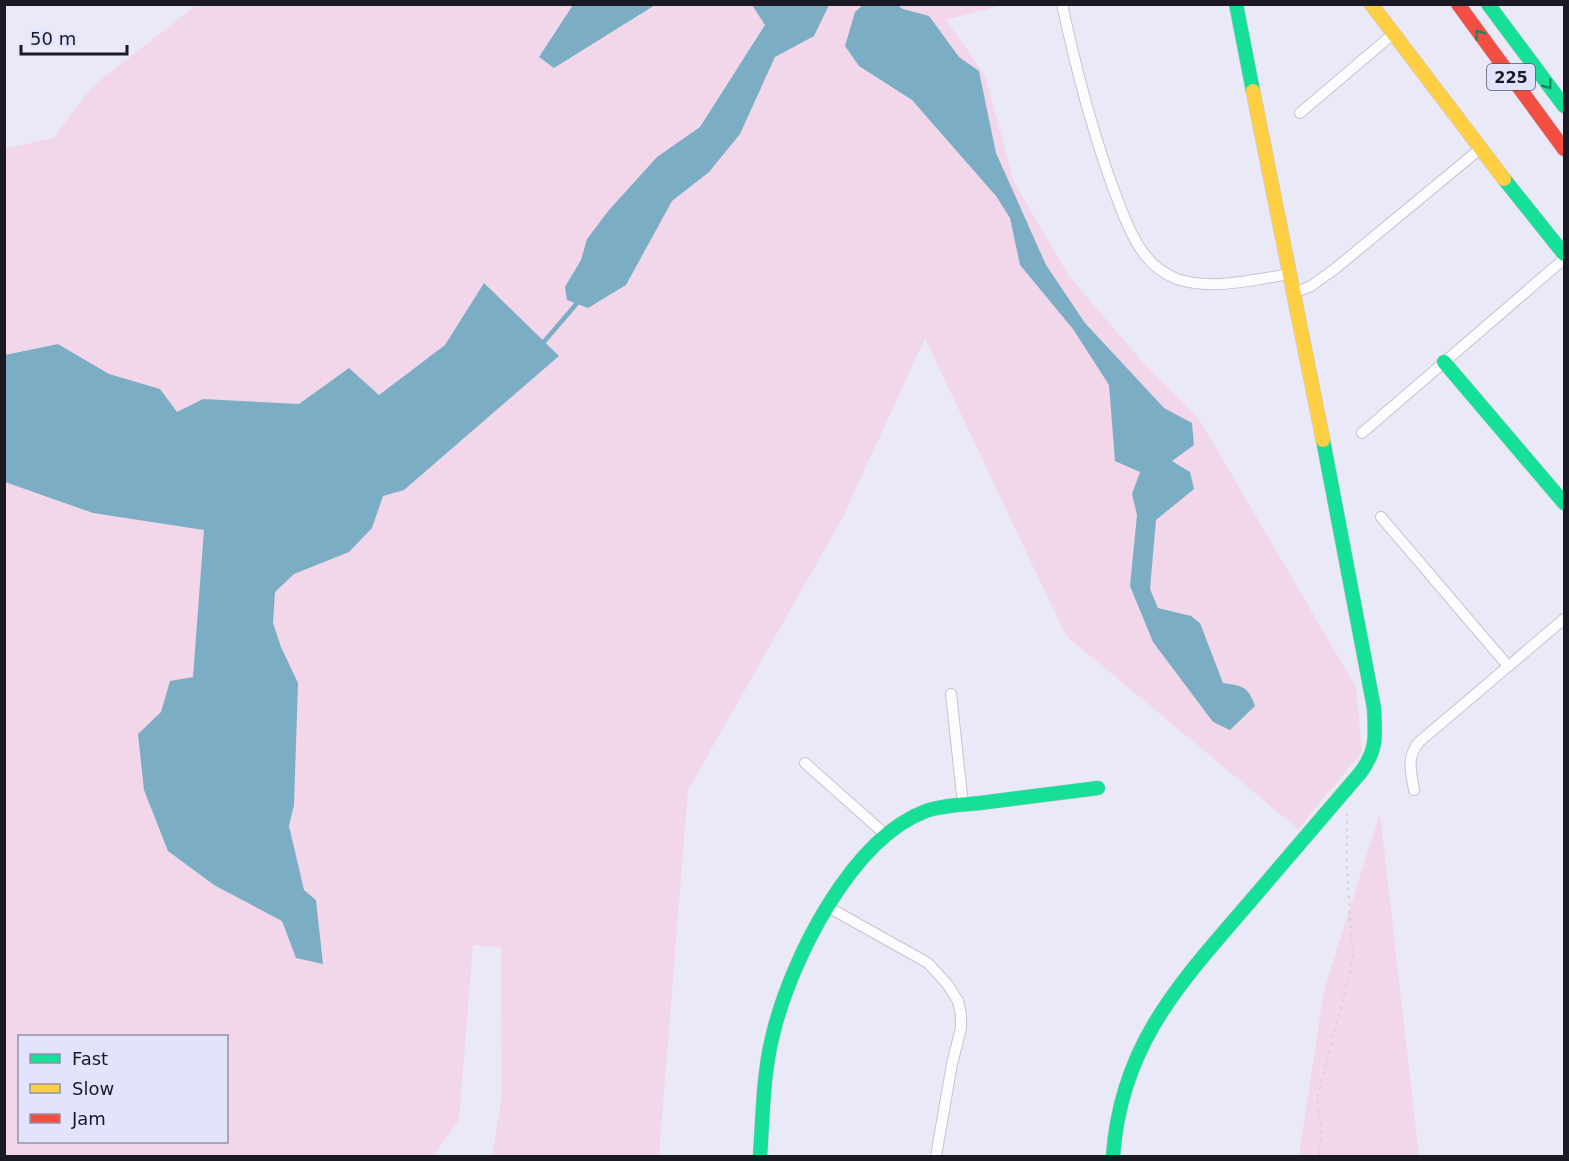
<svg xmlns="http://www.w3.org/2000/svg" width="1569" height="1161" viewBox="0 0 1569 1161" font-family="'DejaVu Sans',sans-serif">
  <style>
    .green { fill: #f2d7ea; fill-rule: evenodd }
    .water { fill: #7baec4 }
    .lines { fill: none; stroke-linecap: round; stroke-linejoin: round }
    .stream { stroke: #7baec4; stroke-width: 4.5 }
    .street-casing { stroke: #c5c4d0; stroke-width: 12 }
    .fast-casing { stroke: #c5c4d0; stroke-width: 15 }
    .slow-casing { stroke: #c5c4d0; stroke-width: 15 }
    .jam-casing { stroke: #c5c4d0; stroke-width: 15 }
    .path { stroke: #d4d4d8; stroke-width: 2; stroke-dasharray: 3 4.5; stroke-linecap: butt }
    .street { stroke: #fcfcfe; stroke-width: 10 }
    .fast { stroke: #16e098; stroke-width: 14 }
    .slow { stroke: #ffcf43; stroke-width: 14 }
    .jam { stroke: #f24e42; stroke-width: 14 }
    .oneway { stroke: #188664 }
    .labels { text-anchor: middle; stroke-width: 4.5; stroke-linejoin: round; paint-order: stroke }
    .shield { fill: #e4e3fd; stroke: #575665; stroke-width: 1.5 }
    .shield-label { font-size: 16px; font-weight: bold; fill: #1a1924 }
  </style>
  <rect width="100%" height="100%" fill="#eae9f7"/>
  <g class="green">
    <path d="M196,5h807l-57,15 39,55 29,107 55,94 78,91 52,52 157,268 6,65 -64,77 -232,-193 -141,-298 -83,181 -154,271 -29,366h-167l10,-60 -1,-148 -28,-3 -14,175 -26,36h-428l-1,-1007 49,-11 40,-52zM20,1036h206v106h-206z"/>
    <polygon points="1380,813 1419,1156 1299,1156 1324,990"/>
  </g>
  <g class="water">
    <path d="M864,4l33,1 6,4 26,7 30,41 20,14 17,82 50,112 39,58 79,85 28,15 2,22 -22,16 18,11 4,17 -38,31 -6,69 8,19 33,8 9,7 23,60c20,3 25,3 32,23l-25,24 -17,-8 -60,-80 -23,-56 7,-71 -5,-21 8,-22 -25,-11 -6,-76 -36,-56 -53,-64 -10,-47 -14,-22 -84,-96 -53,-34 -14,-20 10,-34z"/>
    <polygon points="573,5 573,4 655,5 554,68 539,57"/>
    <polygon points="752,5 829,5 814,36 775,57 740,134 709,172 672,201 626,285 588,308 567,300 565,287 581,260 587,239 609,210 657,157 700,127 765,25"/>
    <polygon points="484,283 559,356 404,490 383,496 372,528 349,552 294,574 275,592 273,623 281,647 298,683 294,805 289,826 304,890 316,900 323,964 296,958 282,921 214,885 168,851 144,790 138,734 161,712 170,681 193,677 204,530 93,513 5,482 5,355 58,344 109,374 160,389 177,412 203,399 299,404 349,368 379,395 445,345"/>
  </g>
  <g class="lines">
    <polyline class="stream" points="542,344 579,301"/>
    <defs>
      <g id="street">
        <path d="M1062,4c14,65 30,128 53,189 8,21 16,44 30,62 8,11 20,19 32,24 36,12 78,0 114,-5"/>
        <polyline points="1300,113 1393,34"/>
        <polyline points="1294,293 1311,286 1336,268 1480,149"/>
        <polyline points="1362,433 1564,259"/>
        <polyline points="1381,517 1508,666"/>
        <polyline points="951,694 963,804"/>
        <polyline points="805,763 886,835"/>
        <path d="M1414,790c-3,-19 -8,-32 5,-48l145,-123"/>
        <polyline points="828,907 928,963 948,985 958,1001 961,1015 961,1028 952,1064 936,1156"/>
      </g>
      <g id="fast">
        <polyline points="1236,4 1253,91"/>
        <polyline points="1488,4 1564,106"/>
        <polyline points="1504,179 1564,254"/>
        <polyline points="1444,362 1564,503"/>
        <path d="M760,1156c3,-41 3,-83 13,-122 18,-74 78,-195 153,-223 17,-6 37,-6 54,-8 40,-5 79,-10 118,-15"/>
        <path d="M1113,1156c8,-111 66,-172 135,-252 38,-44 75,-88 113,-132 17,-24 14,-36 13,-64l-51,-268"/>
      </g>
      <g id="slow">
        <polyline points="1371,4 1504,179"/>
        <polyline points="1253,91 1323,440"/>
      </g>
      <polyline id="jam" points="1458,4 1564,149"/>
    </defs>
    <use href="#street" class="street-casing"/>
    <use href="#fast" class="fast-casing"/>
    <use href="#slow" class="slow-casing"/>
    <use href="#jam" class="jam-casing"/>
    <polyline class="path" points="1319,1156 1321,1129 1317,1098 1353,960 1347,869 1347,811"/>
    <use href="#street" class="street"/>
    <use href="#fast" class="fast"/>
    <use href="#slow" class="slow"/>
    <use href="#jam" class="jam"/>
  </g>
  <defs><path id="oneway-chevron" d="M-2-3.5L2.5 0L-2 3.5" fill="none" stroke-width="1.6" stroke-linecap="round" stroke-linejoin="round" transform="scale(1.5)"/></defs>
  <g class="oneway">
    <use href="#oneway-chevron" transform="translate(1479 34) rotate(-125)"/>
    <use href="#oneway-chevron" transform="translate(1548 85) rotate(53)"/>
  </g>
  <g class="labels">
    <rect class="shield" x="1487" y="64" width="48" height="26" rx="4.5"/>
    <g class="shield-label">
      <text x="1511" y="83">225</text>
    </g>
  </g>
  <rect width="1569" height="1161" fill="none" stroke="#1a1924" stroke-width="12"/>
  <rect x="18" y="1035" width="210" height="108" fill="#e4e3fd" stroke="#9392a6" stroke-width="1.5"/>
  <rect x="30" y="1054" width="30" height="9" fill="#16e098" stroke="#9392a6" stroke-width="1.5"/>
  <text x="72" y="1065" font-size="18" fill="#1a1924">Fast</text>
  <rect x="30" y="1084" width="30" height="9" fill="#ffcf43" stroke="#9392a6" stroke-width="1.5"/>
  <text x="72" y="1095" font-size="18" fill="#1a1924">Slow</text>
  <rect x="30" y="1114" width="30" height="9" fill="#f24e42" stroke="#9392a6" stroke-width="1.5"/>
  <text x="72" y="1125" font-size="18" fill="#1a1924">Jam</text>
  <path d="M21 45v9h106v-9" fill="none" stroke="#1a1924" stroke-width="3"/>
  <text x="30" y="45" font-size="18" fill="#1a1924" stroke="#e4e3fd" stroke-width="4.5" paint-order="stroke">50 m</text>
</svg>
